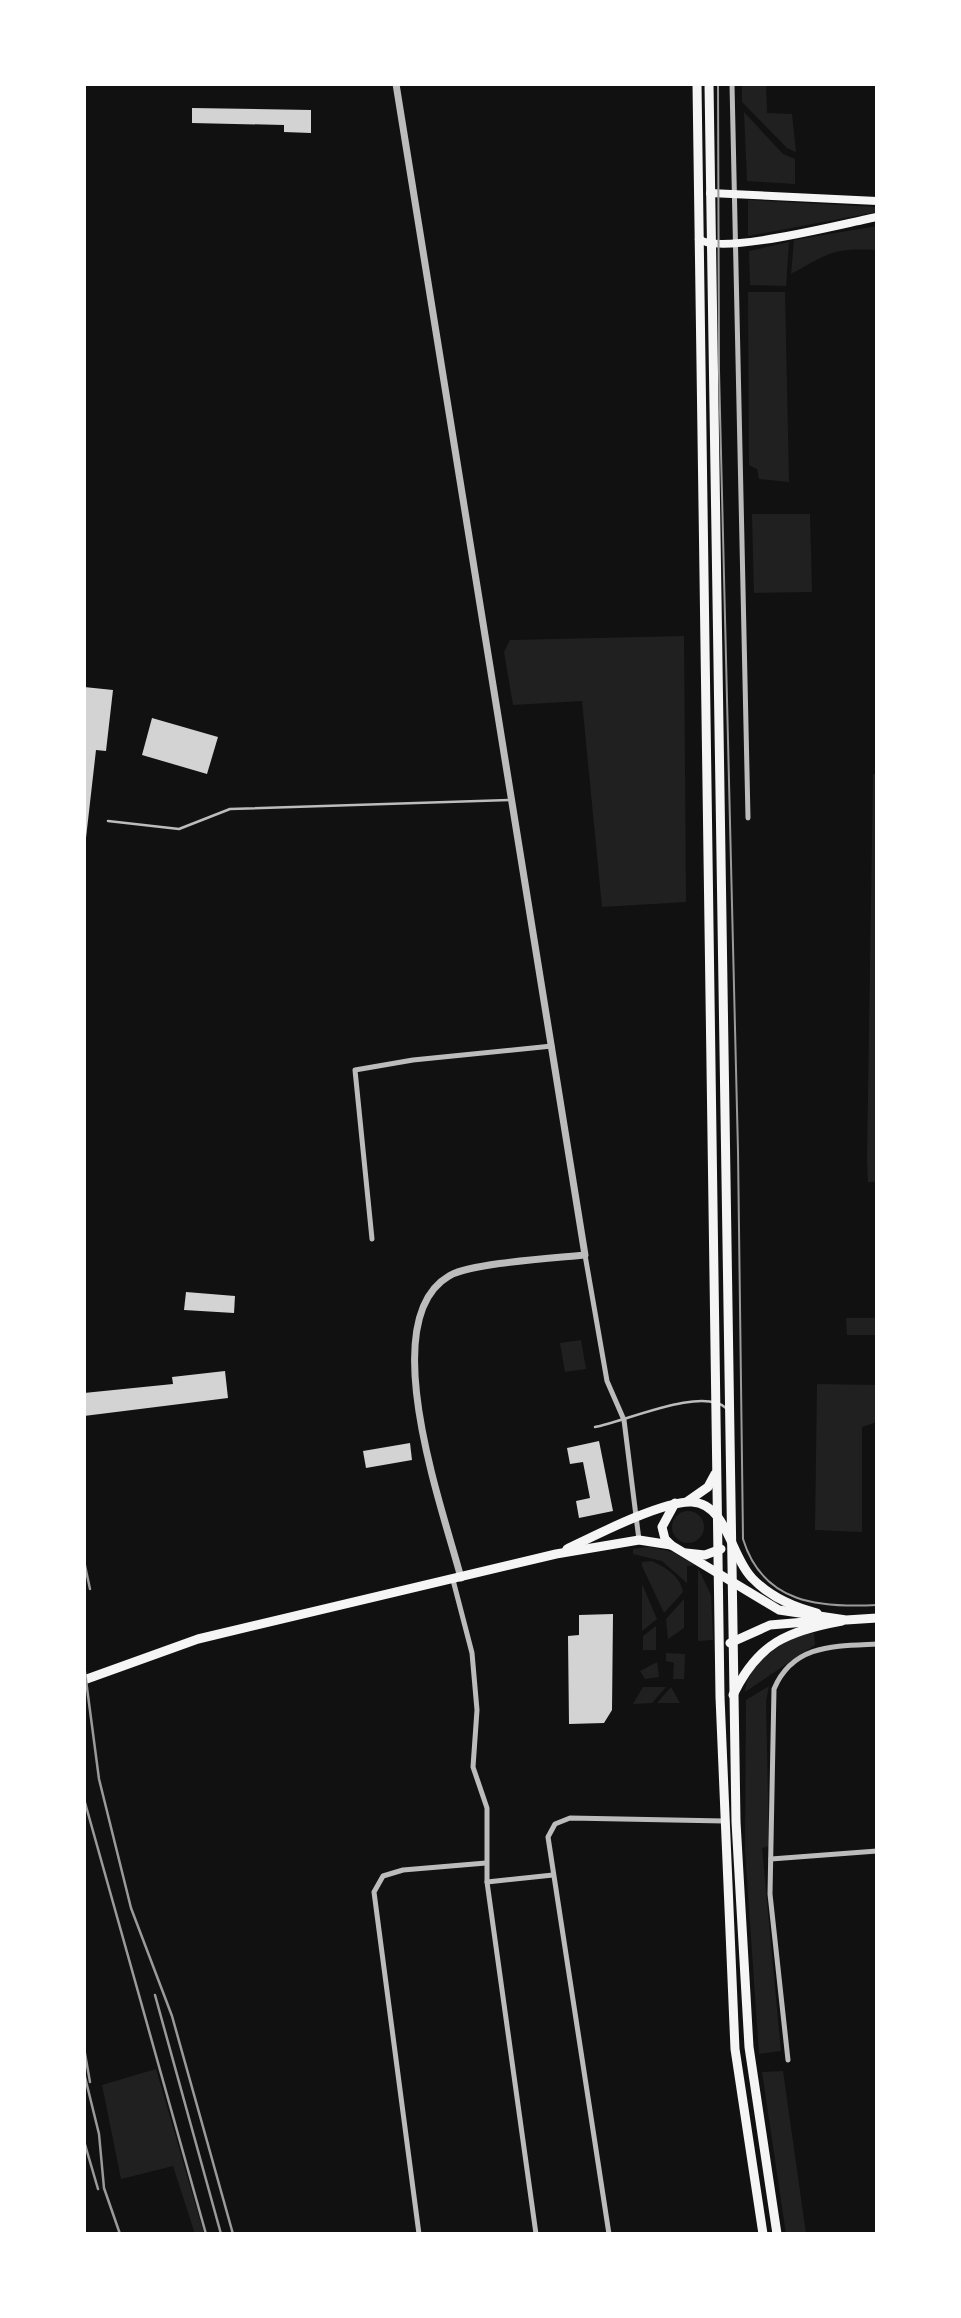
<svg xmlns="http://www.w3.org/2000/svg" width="961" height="2318" viewBox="0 0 961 2318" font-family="Barlow,sans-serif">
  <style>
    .green { fill: #202020 }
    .building { fill: #d3d3d3 }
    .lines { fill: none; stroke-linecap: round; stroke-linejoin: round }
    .service { stroke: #bcbcbc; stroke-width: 2.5 }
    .minor { stroke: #bcbcbc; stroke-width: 5 }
    .tertiary { stroke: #bcbcbc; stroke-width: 7 }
    .secondary { stroke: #f5f5f5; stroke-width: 8 }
    .primary { stroke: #f5f5f5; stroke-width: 9 }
    .trunk { stroke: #f5f5f5; stroke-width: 9 }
    .tram { stroke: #9a9a9a; stroke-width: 2 }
    .rail { stroke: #9a9a9a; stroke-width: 2.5 }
  </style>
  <rect width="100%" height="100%" fill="#111"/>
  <g class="green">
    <polygon points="742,84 766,84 767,113 792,114 796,152 787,148 742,102"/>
    <polygon points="744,112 783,154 795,159 795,184 747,181"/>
    <polygon points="748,200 877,207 877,212 748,236"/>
    <path d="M877,226v24c-44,-2 -48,3 -86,24l3,-34z"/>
    <polygon points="789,242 786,286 750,285 749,251"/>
    <polygon points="748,292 785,292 789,482 759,479 757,469 749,465"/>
    <polygon points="752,514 810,514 812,592 754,593"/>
    <polygon points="684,636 686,902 602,907 582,701 513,705 504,652 510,640"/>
    <polygon points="873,774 877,774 877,1182 868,1182 867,1160"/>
    <polygon points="846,1318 877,1318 877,1335 847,1335"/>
    <polygon points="581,1340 586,1369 565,1372 560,1343"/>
    <polygon points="817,1384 877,1385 877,1422 862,1427 862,1532 815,1530"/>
    <circle cx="688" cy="1527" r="16"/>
    <polygon points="649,1547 673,1552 695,1565 687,1566 687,1583 662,1561 633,1554 633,1549"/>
    <path d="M652,1561c14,7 28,15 31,31l-19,21 -22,-47v-4z"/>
    <polygon points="698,1568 711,1595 713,1640 698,1641"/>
    <polygon points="642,1584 657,1619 642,1631"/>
    <polygon points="684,1599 684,1628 668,1639 666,1619"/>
    <polygon points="656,1626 656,1650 643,1650 643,1636"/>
    <path d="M814,1633l1,12 -70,47c2,-30 42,-56 69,-59z"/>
    <polygon points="666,1653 685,1654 684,1679 673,1679 674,1663 666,1661"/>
    <polygon points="657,1662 659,1677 645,1679 640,1671"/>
    <polygon points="769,1686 766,1701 769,1846 762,1848 781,2051 759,2054 745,1850 746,1700"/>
    <polygon points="643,1687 666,1687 652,1703 633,1704"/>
    <polygon points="671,1687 680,1703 657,1703"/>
    <polygon points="156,2069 204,2234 195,2234 173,2166 121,2179 102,2085"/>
    <polygon points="783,2071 806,2234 786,2234 762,2072"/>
  </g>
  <g class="building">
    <polygon points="192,108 311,110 311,133 284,132 284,125 192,123"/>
    <polygon points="84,687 113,690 106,751 96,750 86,838"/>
    <polygon points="152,718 218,737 207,774 142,755"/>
    <polygon points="186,1292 235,1296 234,1313 184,1310"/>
    <polygon points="225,1371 228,1398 84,1416 84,1393 173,1384 172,1377"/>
    <polygon points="599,1441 613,1511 579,1518 576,1501 590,1498 583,1462 570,1464 567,1448"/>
    <polygon points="410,1443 412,1460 366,1468 363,1451"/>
    <polygon points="613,1614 612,1710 604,1723 569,1724 568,1636 579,1635 579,1615"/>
  </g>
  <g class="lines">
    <g class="service">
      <polyline points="108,821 179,829 230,809 509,800"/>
      <path d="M595,1427c29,-5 107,-41 131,-19"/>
    </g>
    <g class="minor">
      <polyline points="732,84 748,818"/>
      <polyline points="372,1239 355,1070 413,1060 552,1046"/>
      <polyline points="585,1255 607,1381 624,1420 639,1540"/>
      <polyline points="453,1580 472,1653 477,1710 473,1767 487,1808 487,1882 536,2234"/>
      <polyline points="771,1859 877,1851"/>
      <polyline points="487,1882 553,1875"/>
      <path d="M788,2060l-18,-166 4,-205c19,-45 61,-43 103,-45"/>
      <polyline points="419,2234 374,1892 383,1876 403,1870 486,1863"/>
      <polyline points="609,2234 548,1837 555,1824 570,1818 724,1821"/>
    </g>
    <path class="tertiary" d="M396,84l189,1171c-29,3 -115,8 -136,21 -76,44 -5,236 12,302"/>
    <g class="secondary">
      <polyline points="710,193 877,201"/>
      <path d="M699,239c21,17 146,-16 178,-22"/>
    </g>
    <g class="primary">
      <polyline points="697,84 720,1697 735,2049 763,2234"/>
      <polyline points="709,84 736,1822 749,2047 777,2234"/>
      <polyline points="688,1501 708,1487 715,1474"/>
      <polyline points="671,1545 665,1539 662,1527 675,1503"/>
      <polyline points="686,1553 705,1555 721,1549"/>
      <polyline points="730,1643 770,1625 817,1621"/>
      <path d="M733,1695c25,-52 54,-64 109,-74"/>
    </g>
    <g class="trunk">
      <path d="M567,1549c27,-13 97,-49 125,-47 35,2 39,55 60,76 17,18 41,29 65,35"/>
      <polyline points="84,1680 198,1639 556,1554 639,1540 671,1545 779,1610 846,1620 877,1618"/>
    </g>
    <path class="tram" d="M718,84l1,287 19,780 5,388c20,65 77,69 134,66"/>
    <g class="rail">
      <polyline points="84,1561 90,1589"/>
      <polyline points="84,1665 99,1779 131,1908 172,2016 233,2234"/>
      <polyline points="84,1799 206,2234"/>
      <polyline points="155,1995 221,2234"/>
      <polyline points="84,2048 90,2082"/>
      <polyline points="84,2073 99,2134 104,2188 120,2234"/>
      <polyline points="84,2141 98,2189"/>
    </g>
  </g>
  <rect width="961" height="2318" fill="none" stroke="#ffffff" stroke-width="172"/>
</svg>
